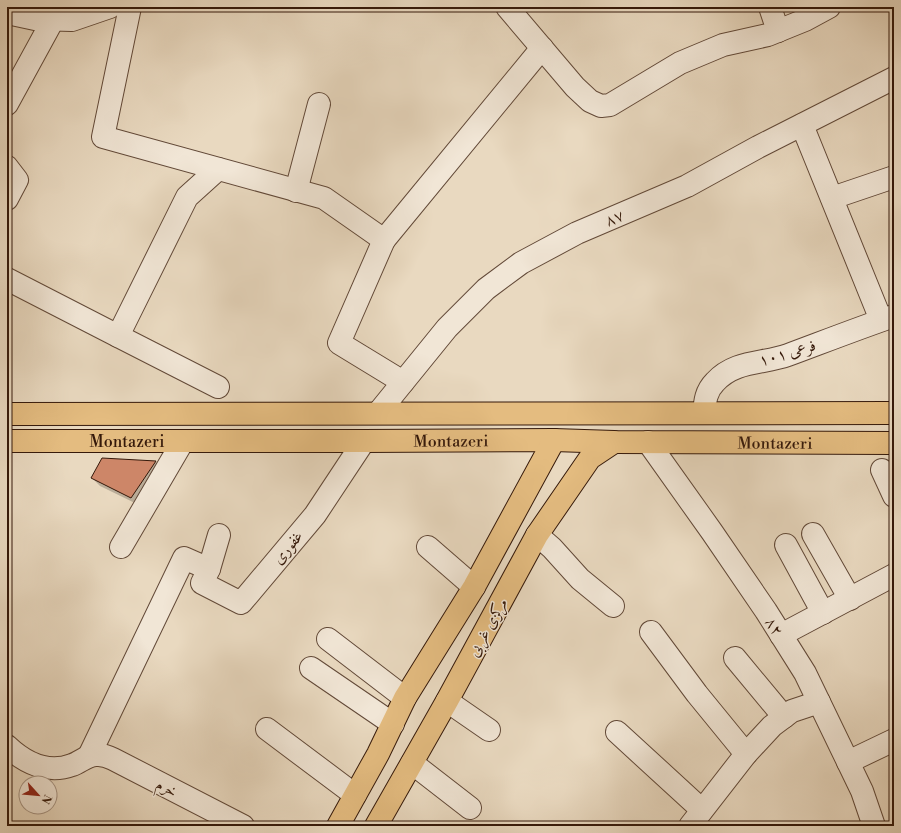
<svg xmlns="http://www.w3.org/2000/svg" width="901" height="833" viewBox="0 0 901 833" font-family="'Libre Bodoni',Amiri,serif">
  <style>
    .shadow { fill: #0003 }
    .building { fill: #cd8668; stroke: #35190a }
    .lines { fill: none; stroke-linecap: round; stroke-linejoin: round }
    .minor-casing { stroke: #624938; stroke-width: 24 }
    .major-casing { stroke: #35190a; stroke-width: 24 }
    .minor { stroke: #f1e6d6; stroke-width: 22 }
    .major { stroke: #e4bc80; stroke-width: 22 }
    .labels { text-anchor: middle; stroke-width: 3; stroke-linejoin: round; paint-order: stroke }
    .street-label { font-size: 16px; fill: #35190a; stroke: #f1e6d6 }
  </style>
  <rect width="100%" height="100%" fill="#e9d9c0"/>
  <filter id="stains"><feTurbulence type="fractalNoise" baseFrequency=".005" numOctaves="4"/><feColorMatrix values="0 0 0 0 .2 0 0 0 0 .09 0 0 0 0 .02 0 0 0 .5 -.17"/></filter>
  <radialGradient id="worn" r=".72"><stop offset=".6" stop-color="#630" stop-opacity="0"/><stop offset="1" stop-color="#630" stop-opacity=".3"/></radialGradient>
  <polygon class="shadow" points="103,459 156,462 164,470 139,505 100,486 92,478"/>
  <polygon class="building" points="102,458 156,461 131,498 91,478"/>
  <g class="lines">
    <defs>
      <g id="minor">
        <polyline points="130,7 103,137 324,198 384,240 542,48"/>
        <polyline points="507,7 575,87 590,101 601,106 610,105 680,63 723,45 768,35 805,20 829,7"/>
        <polyline points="770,7 778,31"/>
        <polyline points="7,13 35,19 72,20 110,7"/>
        <polyline points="7,104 60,7"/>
        <polyline points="802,125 881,320"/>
        <polyline points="7,167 17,180 7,199"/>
        <polyline points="296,191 319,104"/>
        <polyline points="832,198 894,177"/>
        <polyline points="384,240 339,343 403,382"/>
        <polyline points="7,279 118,336"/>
        <polyline points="218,387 118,336 187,197 218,169"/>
        <polyline points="378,413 447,328 486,289 521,263 577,233 687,186 758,147 894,78"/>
        <path d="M704,413c1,-12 2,-22 11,-31 20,-22 48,-18 73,-27 35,-13 71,-27 106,-39"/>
        <polyline points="648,442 712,532 766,611 805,673 862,791 874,826"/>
        <polyline points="882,470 894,496"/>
        <polyline points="813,534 850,599"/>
        <polyline points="219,535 209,569 202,583 241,603 315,515 364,441"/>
        <polyline points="537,535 552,548 580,579 613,606"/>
        <polyline points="786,545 823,613"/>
        <polyline points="121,547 183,441"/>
        <polyline points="428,547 474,587"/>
        <polyline points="651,632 697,694 746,754"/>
        <polyline points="781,635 894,575"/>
        <polyline points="328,639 405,698"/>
        <polyline points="735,658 784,717"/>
        <polyline points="311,668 393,724"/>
        <polyline points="447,701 489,730"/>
        <polyline points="267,729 355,795"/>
        <polyline points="617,732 702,810"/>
        <path d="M7,746c18,17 41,28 65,19 9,-3 16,-11 26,-10 5,0 11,2 15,4l130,67"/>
        <polyline points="89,756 184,558 209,569"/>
        <polyline points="848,762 894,740"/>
        <polyline points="412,763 470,808"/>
        <polyline points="690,826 746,754 772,726 792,711 819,702"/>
      </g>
      <g id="major">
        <polyline points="7,414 894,413"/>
        <path id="s1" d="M7,441h357l190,-1 60,2 280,1"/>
        <polyline points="338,826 378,754 405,698 474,587 554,440"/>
        <polyline points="376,826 447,701 537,535 590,458 614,442"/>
      </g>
    </defs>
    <use href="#minor" class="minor-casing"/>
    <use href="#major" class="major-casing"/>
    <use href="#minor" class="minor"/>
    <use href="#major" class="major"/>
  </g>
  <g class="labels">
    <g class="street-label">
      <text transform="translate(614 217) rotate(-23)" y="6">۸۷</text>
      <text transform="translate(787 352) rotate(-16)" y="6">فرعی ۱۰۱</text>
      <text dy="6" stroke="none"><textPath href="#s1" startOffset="120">Montazeri</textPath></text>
      <text dy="6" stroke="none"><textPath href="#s1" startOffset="444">Montazeri</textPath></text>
      <text dy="6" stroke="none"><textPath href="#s1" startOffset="768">Montazeri</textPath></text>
      <text transform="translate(287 547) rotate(-50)" y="6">غفوری</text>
      <text transform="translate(775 626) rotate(57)" y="6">۸۲</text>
      <text transform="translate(487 627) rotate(-61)" y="6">مرکزی غربی</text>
      <text transform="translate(167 787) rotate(27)" y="6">خرم</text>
    </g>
  </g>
  <rect width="901" height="833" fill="none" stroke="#e9d9c0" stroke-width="24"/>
  <rect x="8" y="8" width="885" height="817" fill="none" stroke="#35190a" stroke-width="2"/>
  <rect x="12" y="12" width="877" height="809" fill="none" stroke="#35190a"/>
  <g transform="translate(38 795) rotate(117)"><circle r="19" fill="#f1e6d6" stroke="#a69484"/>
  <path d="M0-3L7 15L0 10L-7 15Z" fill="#8f2418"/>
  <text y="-6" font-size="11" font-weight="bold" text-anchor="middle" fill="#35190a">N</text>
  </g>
  <rect width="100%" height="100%" filter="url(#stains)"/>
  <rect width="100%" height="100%" fill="url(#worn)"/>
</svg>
